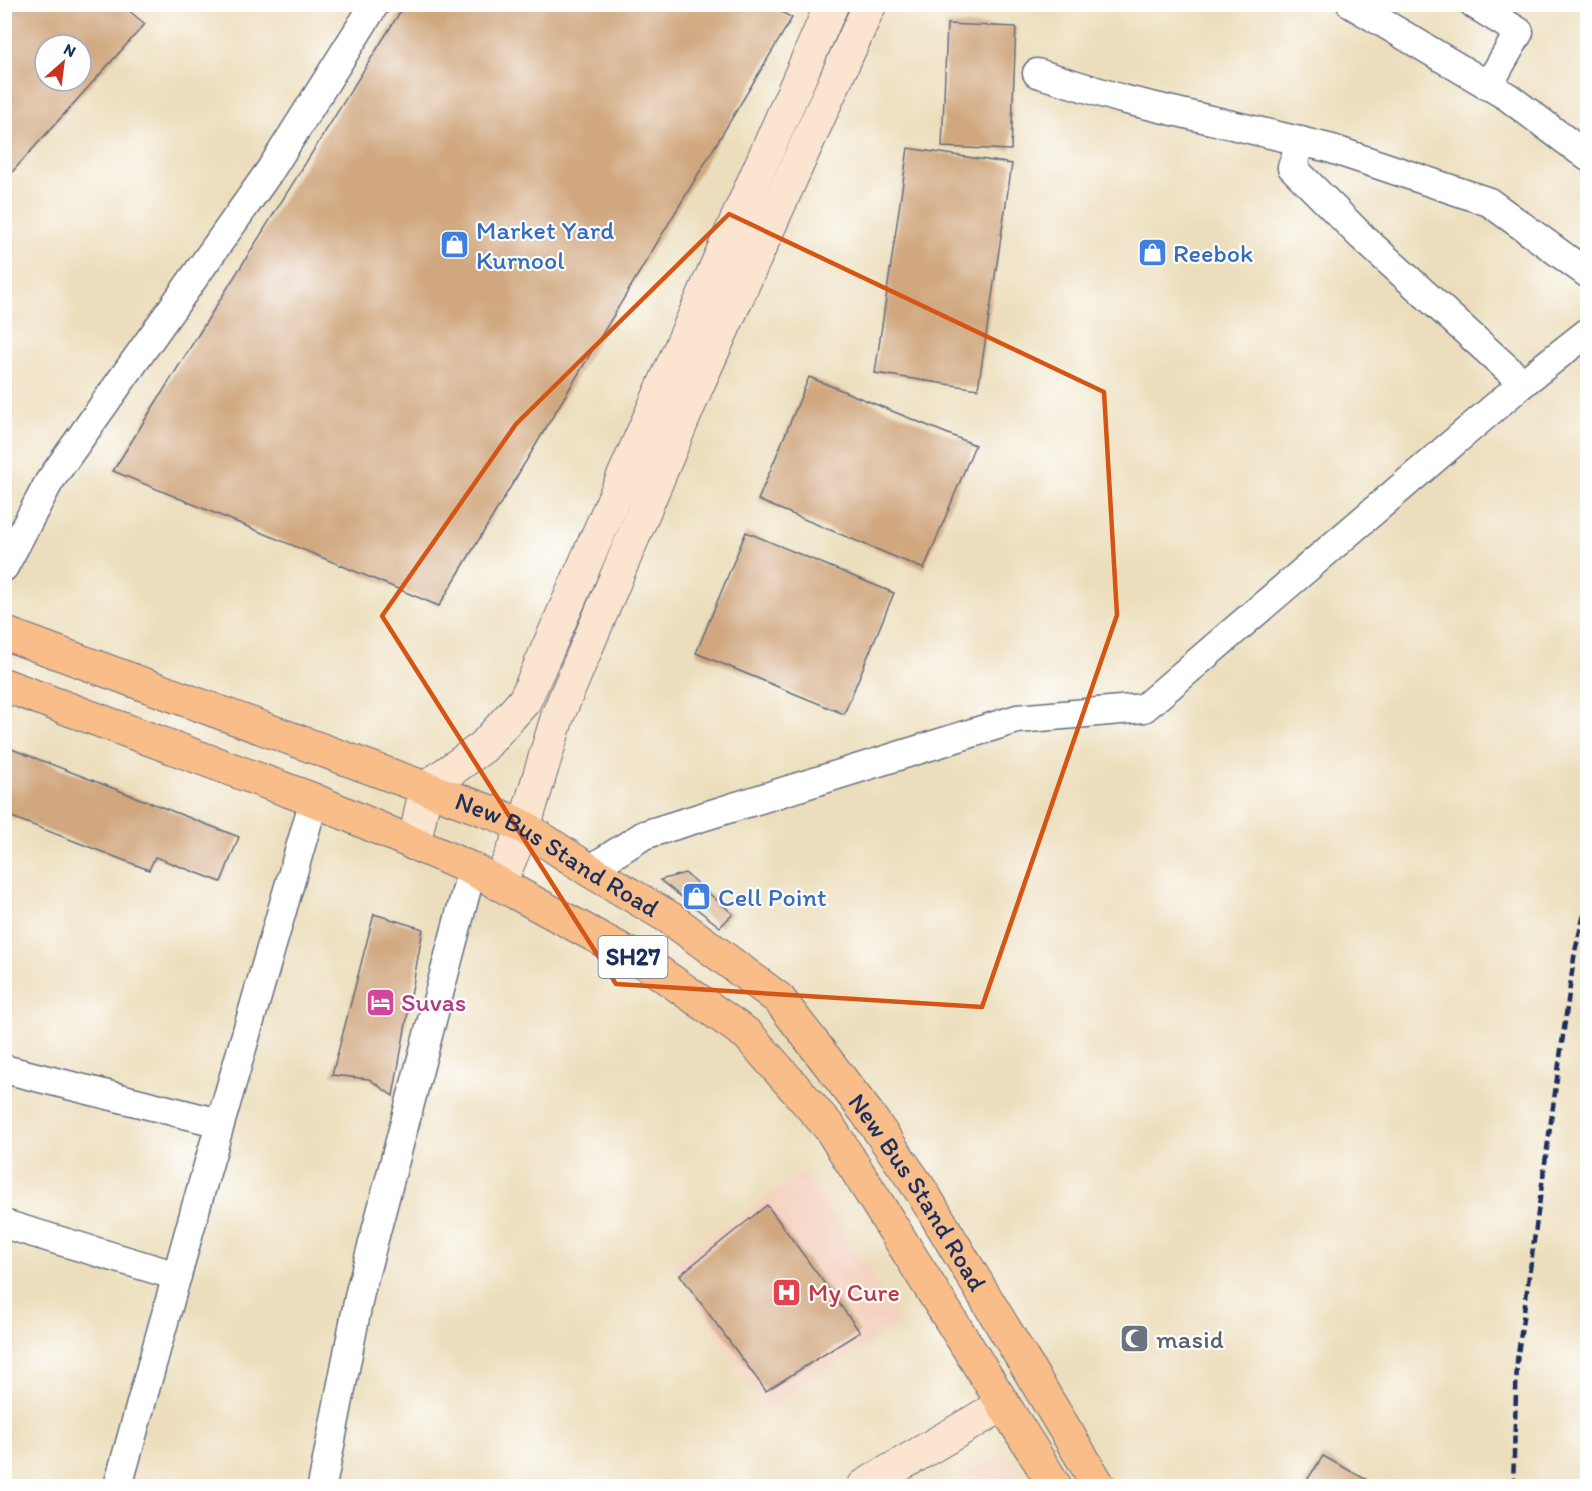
<svg xmlns="http://www.w3.org/2000/svg" width="1592" height="1491" viewBox="0 0 1592 1491" font-family="Itim,sans-serif">
  <style>
    .built { fill: #f4d3c1 }
    .building { fill: #d0a77f; fill-rule: evenodd }
    .lines { fill: none; stroke-linecap: round; stroke-linejoin: round }
    .minor-casing { stroke: #646c7f; stroke-width: 31 }
    .secondary-casing { stroke: #646c7f; stroke-width: 35 }
    .primary-casing { stroke: #646c7f; stroke-width: 35 }
    .minor { stroke: #fff; stroke-width: 28 }
    .secondary { stroke: #fce5d0; stroke-width: 33 }
    .primary { stroke: #f8bd89; stroke-width: 33 }
    .rail { stroke: #1b2f5e; stroke-width: 4.5; stroke-dasharray: 9 4.5; stroke-linecap: butt }
    .marked { fill: none; stroke: #d45514; stroke-width: 4.5; stroke-linejoin: round }
    .labels { text-anchor: middle; stroke-width: 4.5; stroke-linejoin: round; paint-order: stroke }
    .shield { fill: #fff; stroke: #5f6d8e; stroke-width: 1.5 }
    .shield-label { font-size: 24px; font-weight: bold; fill: #1b2f5e }
    .shop-label { font-size: 26px; fill: #366cbe; stroke: #fff; text-anchor: start }
    .street-label { font-size: 26px; fill: #1b2f5e; stroke: #fff }
    .hotel-label { font-size: 26px; fill: #b23c85; stroke: #fff; text-anchor: start }
    .health-label { font-size: 26px; fill: #be3a42; stroke: #fff; text-anchor: start }
    .worship-label { font-size: 26px; fill: #5b616d; stroke: #fff; text-anchor: start }
  </style>
  <rect width="100%" height="100%" fill="#fff"/>
  <filter id="ink" filterUnits="userSpaceOnUse"><feTurbulence type="fractalNoise" baseFrequency=".0167" numOctaves="2"/><feDisplacementMap in="SourceGraphic" scale="12" xChannelSelector="R" yChannelSelector="G"/><feConvolveMatrix kernelMatrix="1 2 1 2 8 2 1 2 1" color-interpolation-filters="sRGB"/></filter>
  <filter id="wash" filterUnits="userSpaceOnUse"><feTurbulence type="fractalNoise" baseFrequency=".008" numOctaves="4" result="noise"/><feDisplacementMap in="SourceGraphic" scale="24" xChannelSelector="R" yChannelSelector="G"/><feGaussianBlur stdDeviation="1.35" result="paint"/><feColorMatrix in="noise" values="0 0 0 0 0 0 0 0 0 0 0 0 0 0 0 0 0 1.4 0 .05"/><feComposite in="paint" operator="in"/></filter>
  <g filter="url(#wash)">
    <rect width="100%" height="100%" fill="#ecdebc"/>
    <g class="built">
      <polygon points="804,1171 902,1320 765,1411 672,1264"/>
      <polygon points="1005,1452 1029,1486 944,1486"/>
    </g>
    <g id="blocks">
      <g class="building">
        <path d="M4,4h117l24,20 -141,157zM45,45h36v36h-36z"/>
        <polygon points="405,4 769,4 792,18 439,606 113,471"/>
        <polygon points="947,24 1016,27 1011,150 942,147"/>
        <polygon points="908,148 1012,164 978,389 875,373"/>
        <polygon points="809,377 975,445 924,569 758,500"/>
        <polygon points="746,532 894,593 844,714 696,653"/>
        <polygon points="4,746 239,837 221,882 155,857 149,870 4,814"/>
        <polygon points="685,873 733,914 720,927 660,880"/>
        <polygon points="374,914 423,929 393,1096 369,1079 332,1075"/>
        <polygon points="767,1205 860,1332 766,1391 680,1275"/>
        <polygon points="1323,1456 1378,1486 1303,1486"/>
      </g>
    </g>
  </g>
  <g filter="url(#ink)">
    <use href="#blocks" fill-opacity="0" stroke="#646c7f" stroke-width="1.5"/>
    <g class="lines">
      <defs>
        <g id="minor">
          <polyline points="1351,4 1508,97 1588,157"/>
          <polyline points="1474,4 1519,32 1488,86"/>
          <polyline points="1037,73 1122,99 1329,148 1489,202 1588,274"/>
          <polyline points="1301,141 1292,167 1361,236 1523,383"/>
          <polyline points="4,567 49,482 271,169 375,4"/>
          <polyline points="589,870 644,835 1017,719 1144,708 1523,383 1588,332"/>
          <polyline points="4,1069 220,1123"/>
          <polyline points="4,1224 177,1276"/>
          <polyline points="118,1486 196,1207 314,800"/>
          <polyline points="322,1486 360,1292 472,869"/>
        </g>
        <g id="secondary">
          <polyline points="414,844 426,788 483,747 525,700 832,4"/>
          <polyline points="499,884 524,827 558,715 697,386 870,4"/>
          <polyline points="864,1486 1002,1405"/>
        </g>
        <g id="primary">
          <path id="s1" d="M4,633l492,181 28,13 65,43 81,48 109,81 88,114 55,79 177,294"/>
          <polyline points="4,685 314,800 472,869 647,964 748,1035 830,1128 1055,1486"/>
        </g>
      </defs>
      <use href="#minor" class="minor-casing"/>
      <use href="#secondary" class="secondary-casing"/>
      <use href="#primary" class="primary-casing"/>
      <use href="#minor" class="minor"/>
      <use href="#secondary" class="secondary"/>
      <use href="#primary" class="primary"/>
      <polyline class="rail" points="1513,1486 1517,1361 1575,951 1588,898"/>
    </g>
  </g>
  <path class="marked" d="M729,214l375,178 13,223 -135,392 -366,-23 -234,-368 134,-192z"/>
  <defs>
    <symbol id="shop-square" viewBox="-11 -11 22 22"><rect x="-9" y="-9" width="18" height="18" rx="4" fill="#3f7fe0" stroke="#fff"/><path d="M-5-2.5h2.3a2.7 3.5 0 0 1 5.4 0H5L5.5 6h-11ZM-1.5-2.5h3a1.5 2.3 0 0 0-3 0Z" fill="#fff"/></symbol>
    <symbol id="hotel-square" viewBox="-11 -11 22 22"><rect x="-9" y="-9" width="18" height="18" rx="4" fill="#d1479c" stroke="#fff"/><path d="M-6-4.5h1.5V1H6V5H4.5V3h-9V5H-6ZM-4 0a1.8 1.8 0 1 1 3.6 0ZM.5 0V-2.5h3Q6-2.5 6 0Z" fill="#fff"/></symbol>
    <symbol id="hospital-square" viewBox="-11 -11 22 22"><rect x="-9" y="-9" width="18" height="18" rx="4" fill="#e0444e" stroke="#fff"/><path d="M-5-5h3v3.5h4V-5h3V5h-3V1.5h-4V5h-3Z" fill="#fff"/></symbol>
    <symbol id="mosque-square" viewBox="-11 -11 22 22"><rect x="-9" y="-9" width="18" height="18" rx="4" fill="#6b7280" stroke="#fff"/><path d="M3.5-4.9A6 6 0 1 0 3.5 4.9A5 5 0 1 1 3.5-4.9Z" fill="#fff"/></symbol>
  </defs>
  <g fill-rule="evenodd">
    <use href="#shop-square" x="438" y="228" width="33" height="33"/>
    <use href="#shop-square" x="1136" y="236" width="33" height="33"/>
    <use href="#shop-square" x="680" y="880" width="33" height="33"/>
    <use href="#hotel-square" x="364" y="986" width="33" height="33"/>
    <use href="#hospital-square" x="770" y="1276" width="33" height="33"/>
    <use href="#mosque-square" x="1118" y="1322" width="33" height="33"/>
  </g>
  <g class="labels">
    <rect class="shield" x="598.5" y="936" width="69" height="42" rx="4.5"/>
    <g class="shield-label">
      <text x="633" y="965">SH27</text>
    </g>
    <g class="shop-label">
      <text x="476" y="239">Market Yard<tspan x="476" dy="30">Kurnool</tspan></text>
      <text x="1173" y="262">Reebok</text>
      <text x="718" y="906">Cell Point</text>
    </g>
    <g class="street-label">
      <text dy="9" stroke="none"><textPath href="#s1" startOffset="597">New Bus Stand Road</textPath></text>
      <text dy="9" stroke="none"><textPath href="#s1" startOffset="1101">New Bus Stand Road</textPath></text>
    </g>
    <g class="hotel-label">
      <text x="401" y="1011">Suvas</text>
    </g>
    <g class="health-label">
      <text x="808" y="1301">My Cure</text>
    </g>
    <g class="worship-label">
      <text x="1156" y="1348">masid</text>
    </g>
  </g>
  <rect width="1592" height="1491" fill="none" stroke="#fff" stroke-width="24"/>
  <g transform="translate(63 63) rotate(28)"><circle r="28" fill="#ffffff" stroke="#a4acbf" stroke-width="1.5"/>
  <path d="M0-4.5L10 22L0 15L-10 22Z" fill="#c8321e"/>
  <text y="-9" font-size="16" font-weight="bold" text-anchor="middle" fill="#1b2f5e">N</text>
  </g>
</svg>
